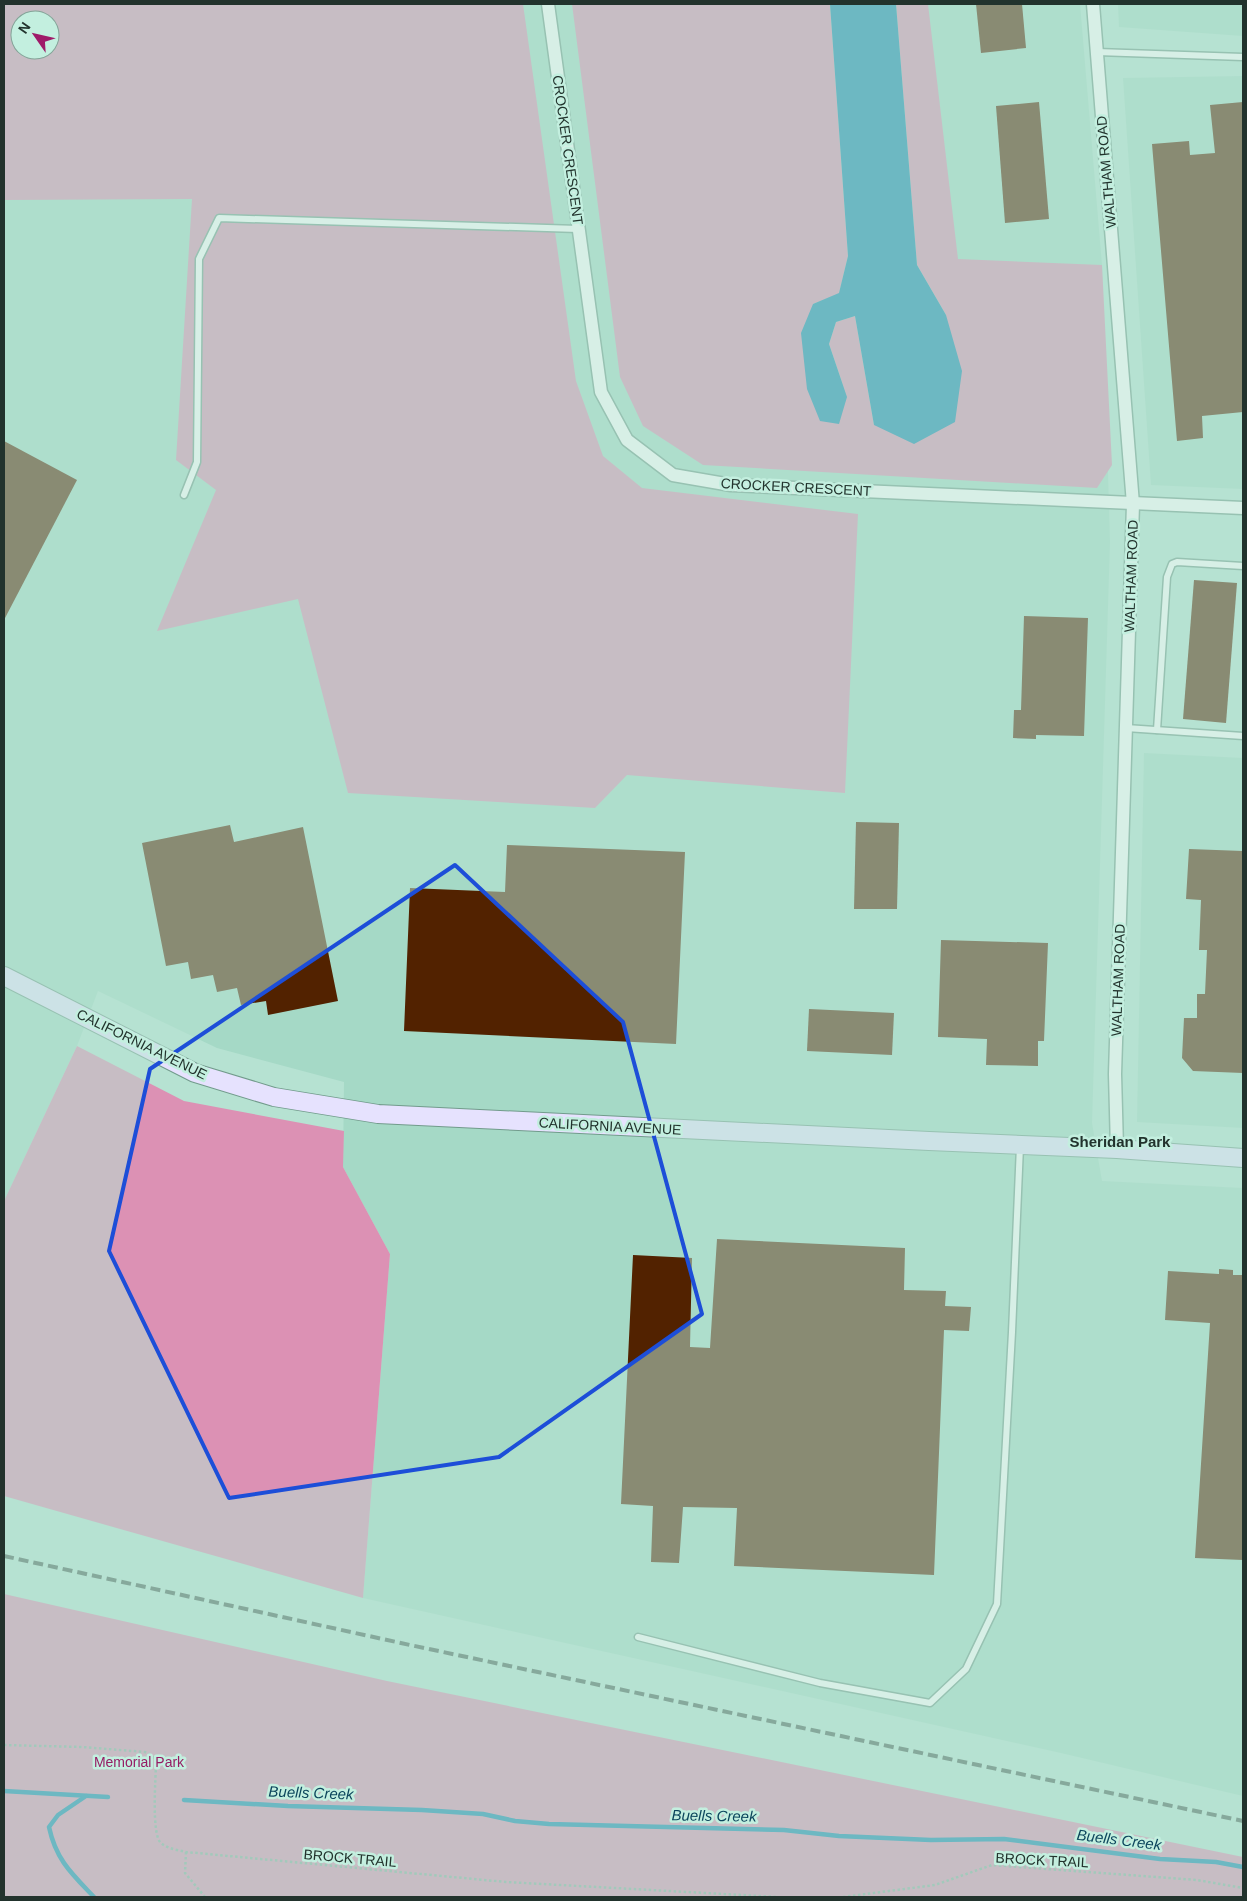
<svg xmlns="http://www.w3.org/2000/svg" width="1247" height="1901" viewBox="0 0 1247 1901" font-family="Arial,sans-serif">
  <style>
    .built { fill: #a5d9c6; fill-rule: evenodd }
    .green { fill: #dc91b4; fill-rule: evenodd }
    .water { fill: #1485af }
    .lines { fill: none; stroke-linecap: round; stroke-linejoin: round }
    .stream { stroke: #1485af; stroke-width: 4.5 }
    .building { fill: #522200 }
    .lane-casing { stroke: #729b8c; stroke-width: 9 }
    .street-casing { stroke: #729b8c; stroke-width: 15 }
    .secondary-casing { stroke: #729b8c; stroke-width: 20 }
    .path { stroke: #89ac9f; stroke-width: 2.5; stroke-dasharray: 2.5 2.5; stroke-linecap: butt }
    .lane { stroke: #fff; stroke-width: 6 }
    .street { stroke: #fff; stroke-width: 12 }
    .secondary { stroke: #e6e2fe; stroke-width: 18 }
    .rail { stroke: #4d655c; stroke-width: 4; stroke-dasharray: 10 5; stroke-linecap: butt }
    .marked { fill: none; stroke: #1d4ed8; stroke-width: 4; stroke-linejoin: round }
    .labels { text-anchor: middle; stroke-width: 5; stroke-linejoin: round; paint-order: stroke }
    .street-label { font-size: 14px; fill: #22332d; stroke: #c3efdf }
    .park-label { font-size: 14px; fill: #961c64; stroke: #c3efdf }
    .neighbourhood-label { font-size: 15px; font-weight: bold; fill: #22332d; stroke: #c3efdf }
    .water-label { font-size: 15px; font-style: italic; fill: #0c455c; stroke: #c3efdf }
  </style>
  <rect width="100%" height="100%" fill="#b6e2d2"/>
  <g class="built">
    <path d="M4,4h1076l22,261 8,277 -18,581 10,58 141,7v608l-182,-43 -698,-155 27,-344 -47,-87 1,-85 -127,-34 -119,-57 -21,55 -73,155zM20,20h30v30h-30z"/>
    <polygon points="1118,4 1243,4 1243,36 1119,27"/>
    <polygon points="1243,76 1243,489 1151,485 1123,78"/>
    <polygon points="1144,753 1243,758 1243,1128 1137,1122"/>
  </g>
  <g class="green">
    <path d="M4,4h519l53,377 27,75 39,32 216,26 -13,279 -218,-18 -32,33 -247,-15 -50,-194 -141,32 59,-141 -40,-30 16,-261 -188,1zM20,20h30v30h-30z"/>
    <polygon points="572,4 830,4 848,256 839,294 813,304 847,397 829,344 836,322 855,316 874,425 946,315 917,265 896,4 928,4 958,259 1102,265 1112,465 1097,488 703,465 643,426 620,377"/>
    <polygon points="77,1046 184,1101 344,1131 343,1167 390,1254 363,1598 4,1496 4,1201"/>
    <polygon points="4,1594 387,1681 1243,1857 1243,1897 4,1897"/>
  </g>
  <polygon class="water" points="830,4 896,4 917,265 946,315 962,371 955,422 914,444 874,425 855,316 836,322 829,344 847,397 839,424 820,421 807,389 801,333 813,304 839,293 848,256"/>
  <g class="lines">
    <g class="stream">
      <polyline points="4,1791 108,1797"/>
      <path d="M86,1796l-28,19 -9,12c7,33 23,47 45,70"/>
      <polyline points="184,1800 288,1806 422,1810 483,1814 515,1821 549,1824 784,1830 839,1836 931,1840 1004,1839 1160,1859 1216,1862 1243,1867"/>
    </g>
  </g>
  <g class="building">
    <polygon points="976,4 1022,4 1026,48 981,53"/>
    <polygon points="1039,102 1049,219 1005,223 996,106"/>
    <polygon points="1243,102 1243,412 1202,416 1203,438 1177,441 1152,144 1189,141 1190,155 1215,153 1210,105"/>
    <polygon points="4,441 77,480 4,620"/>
    <polygon points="1194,580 1237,583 1226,723 1183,719"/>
    <polygon points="1024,616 1088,618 1084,736 1036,735 1036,739 1013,738 1014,710 1021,710"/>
    <polygon points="856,822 899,823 897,909 854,909"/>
    <polygon points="230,825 234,842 303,827 338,1001 268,1015 266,1001 241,1005 237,988 217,992 213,975 191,979 188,962 166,966 142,843"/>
    <polygon points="507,845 685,852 676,1044 404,1031 410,888 505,892"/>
    <polygon points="1189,849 1243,851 1243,1073 1193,1071 1182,1058 1184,1018 1197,1018 1197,994 1205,994 1207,950 1199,950 1201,900 1186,899"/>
    <polygon points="941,940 1048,943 1044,1041 1038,1041 1038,1066 986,1065 987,1039 938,1037"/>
    <polygon points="809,1009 894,1013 892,1055 807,1051"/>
    <polygon points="717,1239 905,1248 904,1290 946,1291 945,1306 971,1307 969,1331 944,1330 934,1575 734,1566 737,1508 683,1507 679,1563 651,1562 653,1506 621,1504 633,1255 692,1258 690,1347 710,1348"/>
    <polygon points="1219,1269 1233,1270 1233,1275 1243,1275 1243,1560 1195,1558 1210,1323 1165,1320 1168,1271 1219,1274"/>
  </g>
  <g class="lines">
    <defs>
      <g id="lane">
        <polyline points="1097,52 1243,57"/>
        <polyline points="184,495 197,462 199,259 219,218 578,229"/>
        <polyline points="1126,728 1243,736"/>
        <polyline points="1157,730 1167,577 1172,564 1177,562 1243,566"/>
        <polyline points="638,1637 820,1683 930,1703 966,1669 997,1604 1012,1332 1020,1146"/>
      </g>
      <g id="street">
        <polyline points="548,4 601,392 627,440 673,475 731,485 1243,508"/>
        <polyline points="1093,4 1133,504 1115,1074 1117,1149"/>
      </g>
      <polyline id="secondary" points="4,976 195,1073 274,1097 378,1114 929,1141 1117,1149 1243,1158"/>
    </defs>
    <use href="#lane" class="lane-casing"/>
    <use href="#street" class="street-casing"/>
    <use href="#secondary" class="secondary-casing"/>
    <g class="path">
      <path d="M4,1745l78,2 63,5 7,4 4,5c0,15 -5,74 5,82 7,6 17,7 25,9l320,30 272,15"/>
      <polyline points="186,1852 185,1873 205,1897"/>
      <polyline points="843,1897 935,1885 992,1865 1197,1880 1243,1888"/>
    </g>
    <use href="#lane" class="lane"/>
    <use href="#street" class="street"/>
    <use href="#secondary" class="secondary"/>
    <polyline class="rail" points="4,1556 410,1645 1243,1821"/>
  </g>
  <path d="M0 0H1247V1901H0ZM455,865l168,157 79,292 -203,143 -270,41 -120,-247 41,-182z" fill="#b6e2d2" fill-opacity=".55" fill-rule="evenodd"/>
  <path class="marked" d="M455,865l168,157 79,292 -203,143 -270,41 -120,-247 41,-182z"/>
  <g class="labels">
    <g class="street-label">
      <text transform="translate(568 150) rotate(82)" y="5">CROCKER CRESCENT</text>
      <text transform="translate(1106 172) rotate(-95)" y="5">WALTHAM ROAD</text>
      <text transform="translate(796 487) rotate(3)" y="5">CROCKER CRESCENT</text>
      <text transform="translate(1131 576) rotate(-88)" y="5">WALTHAM ROAD</text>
      <text transform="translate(1118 980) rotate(-88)" y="5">WALTHAM ROAD</text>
      <text transform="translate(142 1044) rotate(26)" y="5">CALIFORNIA AVENUE</text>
      <text transform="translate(610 1126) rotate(3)" y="5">CALIFORNIA AVENUE</text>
      <text transform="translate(350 1858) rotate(5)" y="5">BROCK TRAIL</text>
      <text transform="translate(1042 1860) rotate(3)" y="5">BROCK TRAIL</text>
    </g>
    <g class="park-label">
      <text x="139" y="1767">Memorial Park</text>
    </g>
    <g class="neighbourhood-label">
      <text x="1120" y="1147">Sheridan Park</text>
    </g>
    <g class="water-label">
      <text transform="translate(311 1793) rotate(2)" y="5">Buells Creek</text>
      <text transform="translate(714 1816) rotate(1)" y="5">Buells Creek</text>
      <text transform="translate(1119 1840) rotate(7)" y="5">Buells Creek</text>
    </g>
  </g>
  <rect width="1247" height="1901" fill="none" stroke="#22332d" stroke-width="10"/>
  <g transform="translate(35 35) rotate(304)"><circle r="24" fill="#c3efdf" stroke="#83a498"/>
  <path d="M0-4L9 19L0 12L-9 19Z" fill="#9f1a69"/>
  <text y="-8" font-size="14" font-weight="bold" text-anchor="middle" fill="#22332d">N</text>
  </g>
</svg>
